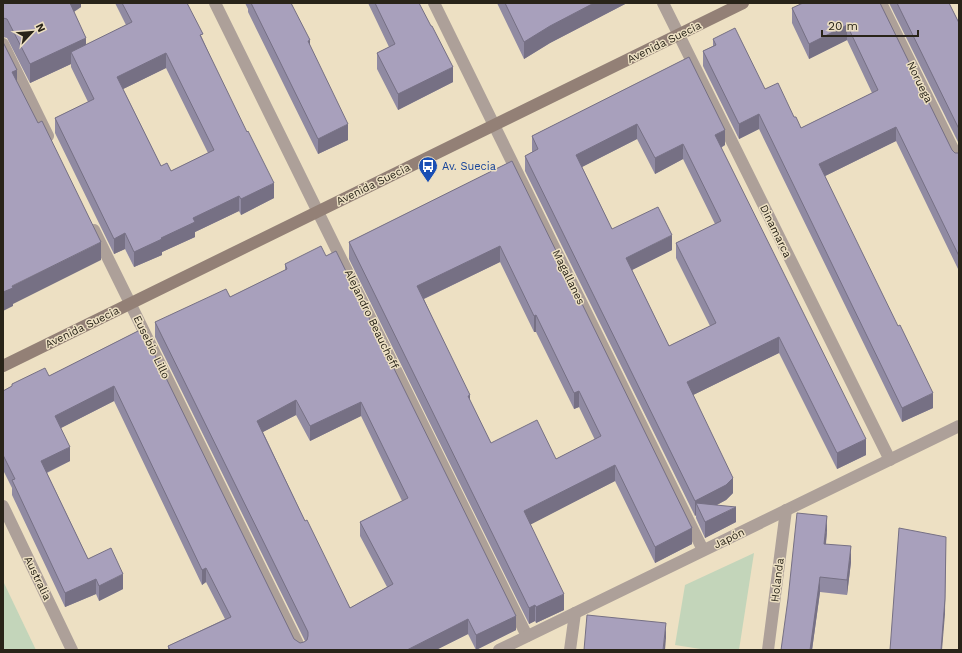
<svg xmlns="http://www.w3.org/2000/svg" width="962" height="653" viewBox="0 0 962 653" font-family="'Work Sans',sans-serif">
  <style>
    .green { fill: #c3d5ba }
    .lines { fill: none; stroke-linecap: round; stroke-linejoin: round }
    .street { stroke: #ada099; stroke-width: 12 }
    .secondary { stroke: #938076; stroke-width: 12 }
    .wall { fill: #908aa2; fill-rule: evenodd }
    .shaded-wall { fill: #767084 }
    .building { fill: #a8a0bc; stroke: #767084; fill-rule: evenodd }
    .labels { text-anchor: middle; stroke-width: 3; stroke-linejoin: round; paint-order: stroke }
    .street-label { font-size: 11px; fill: #292419; stroke: #ede0c3 }
    .transit-label { font-size: 11px; fill: #164399; stroke: #ede0c3; text-anchor: start }
  </style>
  <rect width="100%" height="100%" fill="#ede0c3"/>
  <g class="green">
    <polygon points="754,553 739,650 707,650 675,645 685,585"/>
    <polygon points="3,581 36,650 3,650"/>
  </g>
  <g class="lines">
    <g class="street">
      <polyline points="215,3 527,636"/>
      <polyline points="434,3 703,550"/>
      <polyline points="663,3 890,460"/>
      <polyline points="881,3 959,161"/>
      <polyline points="3,44 48,136"/>
      <polyline points="94,230 301,650"/>
      <polyline points="3,506 72,650"/>
      <polyline points="499,650 959,426"/>
      <polyline points="570,650 575,613"/>
      <polyline points="768,650 786,510"/>
    </g>
    <polyline class="secondary" points="3,366 743,3"/>
  </g>
  <g class="wall">
    <path d="M3,3h78v4l-7,5 12,33 40,-20 -11,-22h72l16,37 71,158 -33,17 -2,-4 -44,21v5l-33,15v3l-28,12 -9,-18 -11,5 -59,-121v-15l33,-16 -17,-35v-3l-41,19 -23,-45 -4,-1zM166,68l42,85 -37,18 -10,-5 -38,-77z"/>
    <polygon points="245,3 291,3 310,46 348,140 318,154 248,12 248,9"/>
    <polygon points="368,3 419,3 453,82 398,110 377,69 377,53 389,47"/>
    <polygon points="497,3 627,3 550,43 524,59"/>
    <polygon points="880,3 952,150 955,153 959,153 959,271 896,141 825,176 933,408 902,422 759,129 739,139 703,66 703,51 713,46 713,39 794,117 801,128 872,93 847,40 809,59 792,23 792,8"/>
    <polygon points="889,3 949,3 959,23 959,144"/>
    <path d="M689,57l36,88 -4,3 145,307 -29,14 -58,-116 -86,42 40,98 -7,7 -9,5 19,17 -31,16 -9,-20v-3l-1,1 -170,-345v-15l7,-4v-16zM637,139l18,35 28,-15 32,65 -39,19v15l34,68 -41,20 -37,-76 40,-20 -60,-21 -30,-62z"/>
    <path d="M512,161l180,383 -37,19 -40,-82 -85,43 34,86 -28,13 -1,-2 -6,3 -180,-365v-17zM500,262l34,70h2l38,77 5,-2 16,33 -39,19 -65,-16 -21,-42 -46,-102z"/>
    <path d="M285,264l231,366 -40,20 -8,-16 -32,16h-268v-4l57,-27 -19,-37 -4,3 -88,-184 -53,27 9,33 -23,12 41,86 35,30 -24,12 -3,-7 -31,13 -53,-112v-7l-9,-18v-79l9,-5v-2l37,-8 93,-47 152,310 6,4 4,-1 1,-1 -150,-304v-15l75,-25 55,-27zM296,415l14,26 51,-25 41,85 -42,21v14l27,51 -37,21 -45,-87 -42,-89z"/>
    <polygon points="827,531 826,544 851,562 847,595 820,592 812,650 781,650"/>
  </g>
  <g class="shaded-wall">
    <polygon points="67,3 81,3 81,7 67,16"/>
    <polygon points="594,3 627,3 550,43 524,59 524,42 550,26"/>
    <polygon points="847,25 847,40 809,59 809,44"/>
    <polygon points="86,38 86,57 71,52 71,64 30,83 30,64"/>
    <polygon points="310,40 310,56 308,41"/>
    <polygon points="166,53 166,68 117,92 117,77"/>
    <polygon points="453,67 453,82 398,110 398,94"/>
    <polygon points="17,70 17,89 12,72"/>
    <polygon points="759,114 759,129 739,139 739,124"/>
    <polygon points="348,124 348,140 318,154 318,139"/>
    <polygon points="637,124 637,139 576,170 576,155"/>
    <polygon points="896,127 896,141 819,179 819,164"/>
    <polygon points="725,130 725,145 715,150 715,135"/>
    <polygon points="683,144 683,159 655,174 655,158"/>
    <polygon points="274,183 274,198 241,215 241,199"/>
    <polygon points="239,196 239,211 195,232 195,237 162,252 162,255 134,267 134,252 161,238 193,218"/>
    <polygon points="125,233 125,249 114,254 114,239"/>
    <polygon points="672,235 672,250 626,273 626,258"/>
    <polygon points="101,242 101,260 13,304 13,306 3,311 3,292 12,286"/>
    <polygon points="500,246 500,262 417,302 417,286"/>
    <polygon points="536,315 536,332 534,332 534,316"/>
    <polygon points="779,337 779,353 687,398 687,382"/>
    <polygon points="114,386 114,401 55,431 55,416"/>
    <polygon points="579,391 579,407 574,409 574,393"/>
    <polygon points="933,393 933,408 902,422 902,408"/>
    <polygon points="470,395 470,411 468,396"/>
    <polygon points="296,400 296,415 257,435 257,421"/>
    <polygon points="361,402 361,416 310,441 310,426"/>
    <polygon points="866,439 866,455 837,469 837,453"/>
    <polygon points="70,447 70,461 41,475 41,461"/>
    <polygon points="615,465 615,481 524,528 524,511"/>
    <polygon points="733,478 733,493 726,500 701,513 696,503 696,515 695,516 695,501"/>
    <polygon points="736,507 736,522 705,538 705,522"/>
    <polygon points="827,516 827,531 824,560 824,544"/>
    <polygon points="692,528 692,544 655,563 655,547"/>
    <polygon points="946,537 945,614 942,650 941,650"/>
    <polygon points="851,546 851,562 847,595 847,580"/>
    <polygon points="206,568 206,582 202,585 202,570"/>
    <polygon points="123,574 123,589 99,601 99,586"/>
    <polygon points="820,577 820,592 812,650 810,650"/>
    <polygon points="96,579 96,594 65,607 65,593"/>
    <polygon points="564,594 564,610 536,623 536,607"/>
    <polygon points="535,605 535,621 529,624 529,608"/>
    <polygon points="516,616 516,630 476,650 476,635"/>
    <polygon points="468,619 468,634 436,650 407,650"/>
    <polygon points="666,623 666,638 665,650 663,650"/>
  </g>
  <g class="building">
    <polygon points="3,3 70,3 86,38 30,64 7,19 3,18"/>
    <path d="M122,3h65l16,31 -3,1 47,97 1,-1 26,52 -33,16 -2,-3 -46,22 2,4 -34,16 1,1 -28,13 -9,-19 -11,6 -59,-121 39,-19 -23,-47 61,-30zM166,53l48,97 -43,21 -4,-8 -6,3 -44,-89z"/>
    <polygon points="251,3 291,3 310,40 308,41 348,124 318,139"/>
    <polygon points="375,3 419,3 431,26 432,26 453,67 398,94 377,53 395,44"/>
    <polygon points="505,3 594,3 550,26 524,42"/>
    <polygon points="803,3 880,3 952,150 955,153 959,153 959,256 896,127 819,164 898,326 900,325 933,393 902,408 759,114 739,124 703,51 716,45 713,39 735,28 765,89 778,83 794,117 796,117 801,128 878,90 847,25 809,44 792,8"/>
    <polygon points="897,3 949,3 959,23 959,129"/>
    <polygon points="3,42 17,70 12,72 38,123 42,121 101,242 12,286 13,288 3,292"/>
    <path d="M689,57l36,73 -10,5 151,304 -29,14 -58,-116 -92,45 46,96 -7,7 -31,16 -170,-345 13,-7 -6,-13zM637,124l18,34 28,-14 38,77 -45,22 40,80 -47,23 -43,-88 46,-23 -14,-28 -46,22 -36,-74z"/>
    <path d="M512,161l180,367 -37,19 -40,-82 -91,46 40,83 -28,13 -1,-2 -6,3 -180,-366zM500,246l34,70 2,-1 38,78 5,-2 22,45 -45,23 -19,-39 -46,23 -23,-47 2,-1 -53,-109z"/>
    <path d="M321,246l5,10 10,-5 180,365 -40,19 -8,-16 -61,31h-237l-2,-4 63,-29 -25,-49 -4,2 -88,-184 -59,30 15,31 -29,14 47,98 23,-11 12,26 -24,12 -3,-7 -31,14 -53,-113 3,-1 -12,-24v-64l9,-5v-2l33,-16 4,8 93,-47 152,310 6,4 4,-1 3,-2 1,-4v-4l-153,-310 71,-33 4,8 57,-28 -2,-5zM296,400l14,26 51,-24 47,96 -48,24 33,62 -43,24 -43,-88 -2,1 -48,-100z"/>
    <polygon points="696,503 736,507 705,522"/>
    <polygon points="797,513 827,516 824,544 851,546 847,580 820,577 810,650 781,650 788,599"/>
    <polygon points="899,528 946,537 945,599 941,650 890,650"/>
    <polygon points="587,615 666,623 663,650 584,650"/>
  </g>
  <defs>
    <symbol id="bus-pin" viewBox="-11 -11 22 30"><path d="M0 17L-7.5 6A9.5 9.5 0 1 1 7.5 6Z" fill="#1a4fb4" stroke="#ede0c3"/><path d="M-5-6H5V4H4V6H2V4H-2V6H-4V4H-5ZM-3.5-4V0h7V-4ZM-3.5 1.2v1.5H-2V1.2ZM2 1.2v1.5H3.5V1.2Z" fill="#fff"/></symbol>
  </defs>
  <g fill-rule="evenodd">
    <use href="#bus-pin" x="417" y="155" width="22" height="30"/>
  </g>
  <g class="labels">
    <g class="street-label">
      <text transform="translate(664 42) rotate(-26)" y="4">Avenida Suecia</text>
      <text transform="translate(920 82) rotate(64)" y="4">Noruega</text>
      <text transform="translate(373 184) rotate(-26)" y="4">Avenida Suecia</text>
      <text transform="translate(776 231) rotate(64)" y="4">Dinamarca</text>
      <text transform="translate(569 277) rotate(64)" y="4">Magallanes</text>
      <text transform="translate(372 319) rotate(64)" y="4">Alejandro Beaucheff</text>
      <text transform="translate(82 327) rotate(-26)" y="4">Avenida Suecia</text>
      <text transform="translate(152 347) rotate(64)" y="4">Eusebio Lillo</text>
      <text transform="translate(729 538) rotate(-26)" y="4">Japón</text>
      <text transform="translate(38 578) rotate(64)" y="4">Australia</text>
      <text transform="translate(777 580) rotate(-83)" y="4">Holanda</text>
    </g>
    <g class="transit-label">
      <text x="442" y="170">Av. Suecia</text>
    </g>
  </g>
  <rect width="962" height="653" fill="none" stroke="#292419" stroke-width="8"/>
  <g transform="translate(32 32) rotate(64)" stroke="#ede0c3" stroke-width="3" paint-order="stroke">
  <path d="M0-3L7 15L0 10L-7 15Z" fill="#292419"/>
  <text y="-6" font-size="11" font-weight="bold" text-anchor="middle" fill="#292419">N</text>
  </g>
  <path d="M822 30v6h96v-6" fill="none" stroke="#292419" stroke-width="2"/>
  <text x="828" y="30" font-size="12" fill="#292419" stroke="#ede0c3" stroke-width="3" paint-order="stroke">20 m</text>
</svg>
